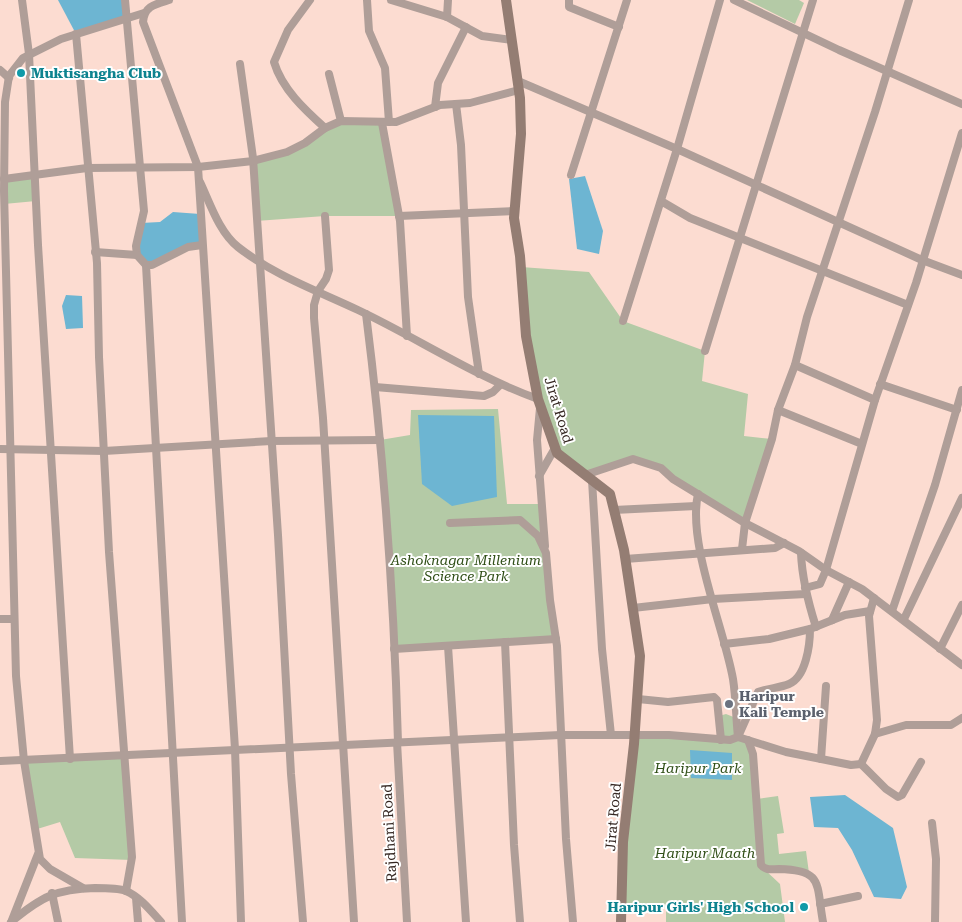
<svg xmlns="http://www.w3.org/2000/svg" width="962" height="922" viewBox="0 0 962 922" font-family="'Roboto Serif',serif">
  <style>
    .green { fill: #b4caa6 }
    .water { fill: #6db5d2 }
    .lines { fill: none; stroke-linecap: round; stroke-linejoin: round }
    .minor { stroke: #af9e98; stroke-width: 8 }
    .secondary { stroke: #947d73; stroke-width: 10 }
    .culture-dot { fill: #0f9aa8; stroke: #fff; stroke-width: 2 }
    .worship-dot { fill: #6b7280; stroke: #fff; stroke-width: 2 }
    .labels { text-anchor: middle; stroke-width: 4; stroke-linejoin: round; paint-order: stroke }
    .culture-label { font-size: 14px; font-weight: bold; fill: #0d838f; stroke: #fff; text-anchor: start }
    .street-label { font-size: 14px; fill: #352722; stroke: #fff }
    .park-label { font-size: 14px; font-style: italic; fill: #2f4e16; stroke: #fff }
    .worship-label { font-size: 14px; font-weight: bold; fill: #5b616d; stroke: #fff; text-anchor: start }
  </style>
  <rect width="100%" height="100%" fill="#fcdcd1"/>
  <g class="green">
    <polygon points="747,0 799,0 804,3 795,24"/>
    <polygon points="382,123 399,216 325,216 256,221 253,161 287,152 332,124"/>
    <polygon points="35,176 36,201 4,204 4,179"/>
    <polygon points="521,267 589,272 623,321 705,351 702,381 748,394 744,436 772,439 745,523 661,468 633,459 585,475 557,453 540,405"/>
    <polygon points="498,409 507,504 541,504 556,639 394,649 380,440 410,435 411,410"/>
    <polygon points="726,714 736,718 738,737 748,740 757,799 778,796 784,833 777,834 779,854 806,851 809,873 764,869 780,884 785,922 666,922 666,908 621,906 635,735 721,740 719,716"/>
    <polygon points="125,757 132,860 75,858 60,822 34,830 24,761"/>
  </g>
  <g class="water">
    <polygon points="58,0 125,0 126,18 76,34"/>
    <polygon points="585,176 603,231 599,254 577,249 569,179"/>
    <polygon points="173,212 200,214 202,245 146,265 136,246 141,223 160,222"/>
    <polygon points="66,295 82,296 83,328 66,329 62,306"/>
    <polygon points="418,415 494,416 497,497 452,506 422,484"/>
    <polygon points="690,750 732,753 732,780 691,778"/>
    <polygon points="845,795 893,828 907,887 901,899 874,897 852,850 838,828 814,827 810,797"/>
  </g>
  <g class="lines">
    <g class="minor">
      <polyline points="22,0 29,54 38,245 70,759"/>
      <polyline points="125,0 144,211 136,246 137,255 146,265 152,265 188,247 202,245"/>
      <path d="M169,0c-13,4 -25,6 -26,22l55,145 37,582 6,173"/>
      <path d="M310,0l-22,30 -14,32c8,27 31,48 51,66"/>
      <polyline points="367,0 369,31 385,68 389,122"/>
      <polyline points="391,0 447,17 482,36 512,40"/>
      <polyline points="569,0 569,7 619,27"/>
      <polyline points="734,0 839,50 962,104"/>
      <polyline points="447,17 448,0"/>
      <polyline points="76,34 97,263 99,357 109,552 132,857 126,891"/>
      <polyline points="240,64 253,158 278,535 291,774 303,922"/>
      <polyline points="0,70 9,78"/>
      <polyline points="329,74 341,121"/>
      <polyline points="518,81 677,149 922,260 962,275"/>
      <polyline points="456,104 461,145 468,297 479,374"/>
      <polyline points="435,107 438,83 466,27"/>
      <polyline points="382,123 400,221 407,336"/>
      <polyline points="571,175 627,0"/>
      <polyline points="4,179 87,168 198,167 253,161 287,152 305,143 325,128 341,121 396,122 440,105 470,103 519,90"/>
      <path d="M200,182c10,21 19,50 38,65 35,28 80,44 120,63 61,29 116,66 180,89"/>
      <polyline points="661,201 690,218 908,305"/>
      <polyline points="325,216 329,270 326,279 318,291 314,305 314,318 323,418 354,922"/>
      <polyline points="399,216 515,211"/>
      <polyline points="95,252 137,255"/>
      <polyline points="146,265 182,922"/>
      <path d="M366,314c18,142 28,285 32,428"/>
      <polyline points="623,321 677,149 720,0"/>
      <polyline points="705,351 813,0"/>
      <polyline points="795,365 875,400"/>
      <polyline points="880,384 957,410"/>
      <polyline points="375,387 484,396 493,392 500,385"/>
      <polyline points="540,408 537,440 545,546"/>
      <polyline points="778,410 862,444"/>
      <polyline points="0,449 104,451 271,441 380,440"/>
      <polyline points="585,475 633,459 661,468 673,479 745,523 799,551 826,570 862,589 962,665"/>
      <polyline points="539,476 555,448"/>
      <polyline points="592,480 602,649 611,735"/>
      <path d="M698,494c-11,49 26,134 35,185 3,19 3,39 5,58l48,15 65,13 10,-1 14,-30 2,-14 -8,-104 5,-18"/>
      <polyline points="614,510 696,506"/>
      <polyline points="450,523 520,520 538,536 546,553 550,600 557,646 566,839 573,922"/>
      <polyline points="742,549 745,523 772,439 778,410 795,365 807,317 875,112 909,0"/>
      <path d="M801,553c1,26 7,49 15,74"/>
      <polyline points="625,559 775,548 784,543"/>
      <polyline points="805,588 820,584 826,570 875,400 916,283 962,133"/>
      <polyline points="633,608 713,599 806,594"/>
      <polyline points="892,611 935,485 962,390"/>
      <polyline points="0,619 14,619"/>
      <polyline points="904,619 962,498"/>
      <polyline points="832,620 849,582"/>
      <polyline points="505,642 514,845 520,922"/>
      <polyline points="724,644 769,639 810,629"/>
      <polyline points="448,646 466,922"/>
      <polyline points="394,649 556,639"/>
      <polyline points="940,649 962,605"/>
      <polyline points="638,699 668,702 714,697 717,700 721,740"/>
      <polyline points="875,734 906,725 951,725 962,718"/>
      <path d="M748,740l5,14 8,111c5,6 11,4 18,4 45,1 37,15 44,53"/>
      <polyline points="397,742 407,922"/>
      <polyline points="821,759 826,686"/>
      <path d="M0,761l560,-26h109l61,5 8,-3 20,-45c10,-4 22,-4 31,-8 17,-7 21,-39 21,-55l35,-14 25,-4"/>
      <polyline points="861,764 886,789 898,797 902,795 921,762"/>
      <polyline points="932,823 936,859 935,922"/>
      <polyline points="83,888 50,869 40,859 24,761 16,676 4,191 5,102 9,76 23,58 61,39 144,13"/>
      <polyline points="52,893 58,922"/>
      <polyline points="136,898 138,922"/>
      <polyline points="820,904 858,896"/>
      <polyline points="12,920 38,854"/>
      <path d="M11,922c30,-25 45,-33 84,-34 10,0 23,0 31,3 14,6 25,20 35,31"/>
    </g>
    <polyline class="secondary" points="506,0 520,98 521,134 514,218 520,256 526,336 538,399 557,453 610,494 624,550 640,656 634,744 623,842 621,922"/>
  </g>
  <g class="culture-dot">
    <circle cx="21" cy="73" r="5"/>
    <circle cx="804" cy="907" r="5"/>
  </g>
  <circle class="worship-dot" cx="729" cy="704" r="5"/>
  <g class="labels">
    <g class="culture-label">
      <text x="31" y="78">Muktisangha Club</text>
      <text x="794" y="912" text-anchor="end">Haripur Girls' High School</text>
    </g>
    <g class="street-label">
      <text transform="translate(559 410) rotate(73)" y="5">Jirat Road</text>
      <text transform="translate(613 817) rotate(-85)" y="5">Jirat Road</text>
      <text transform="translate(389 833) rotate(-93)" y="5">Rajdhani Road</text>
    </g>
    <g class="park-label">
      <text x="466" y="565">Ashoknagar Millenium<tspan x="466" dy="16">Science Park</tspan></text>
      <text x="698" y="773">Haripur Park</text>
      <text x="705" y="858">Haripur Maath</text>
    </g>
    <g class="worship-label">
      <text x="739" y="701">Haripur<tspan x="739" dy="16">Kali Temple</tspan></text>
    </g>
  </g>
</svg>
